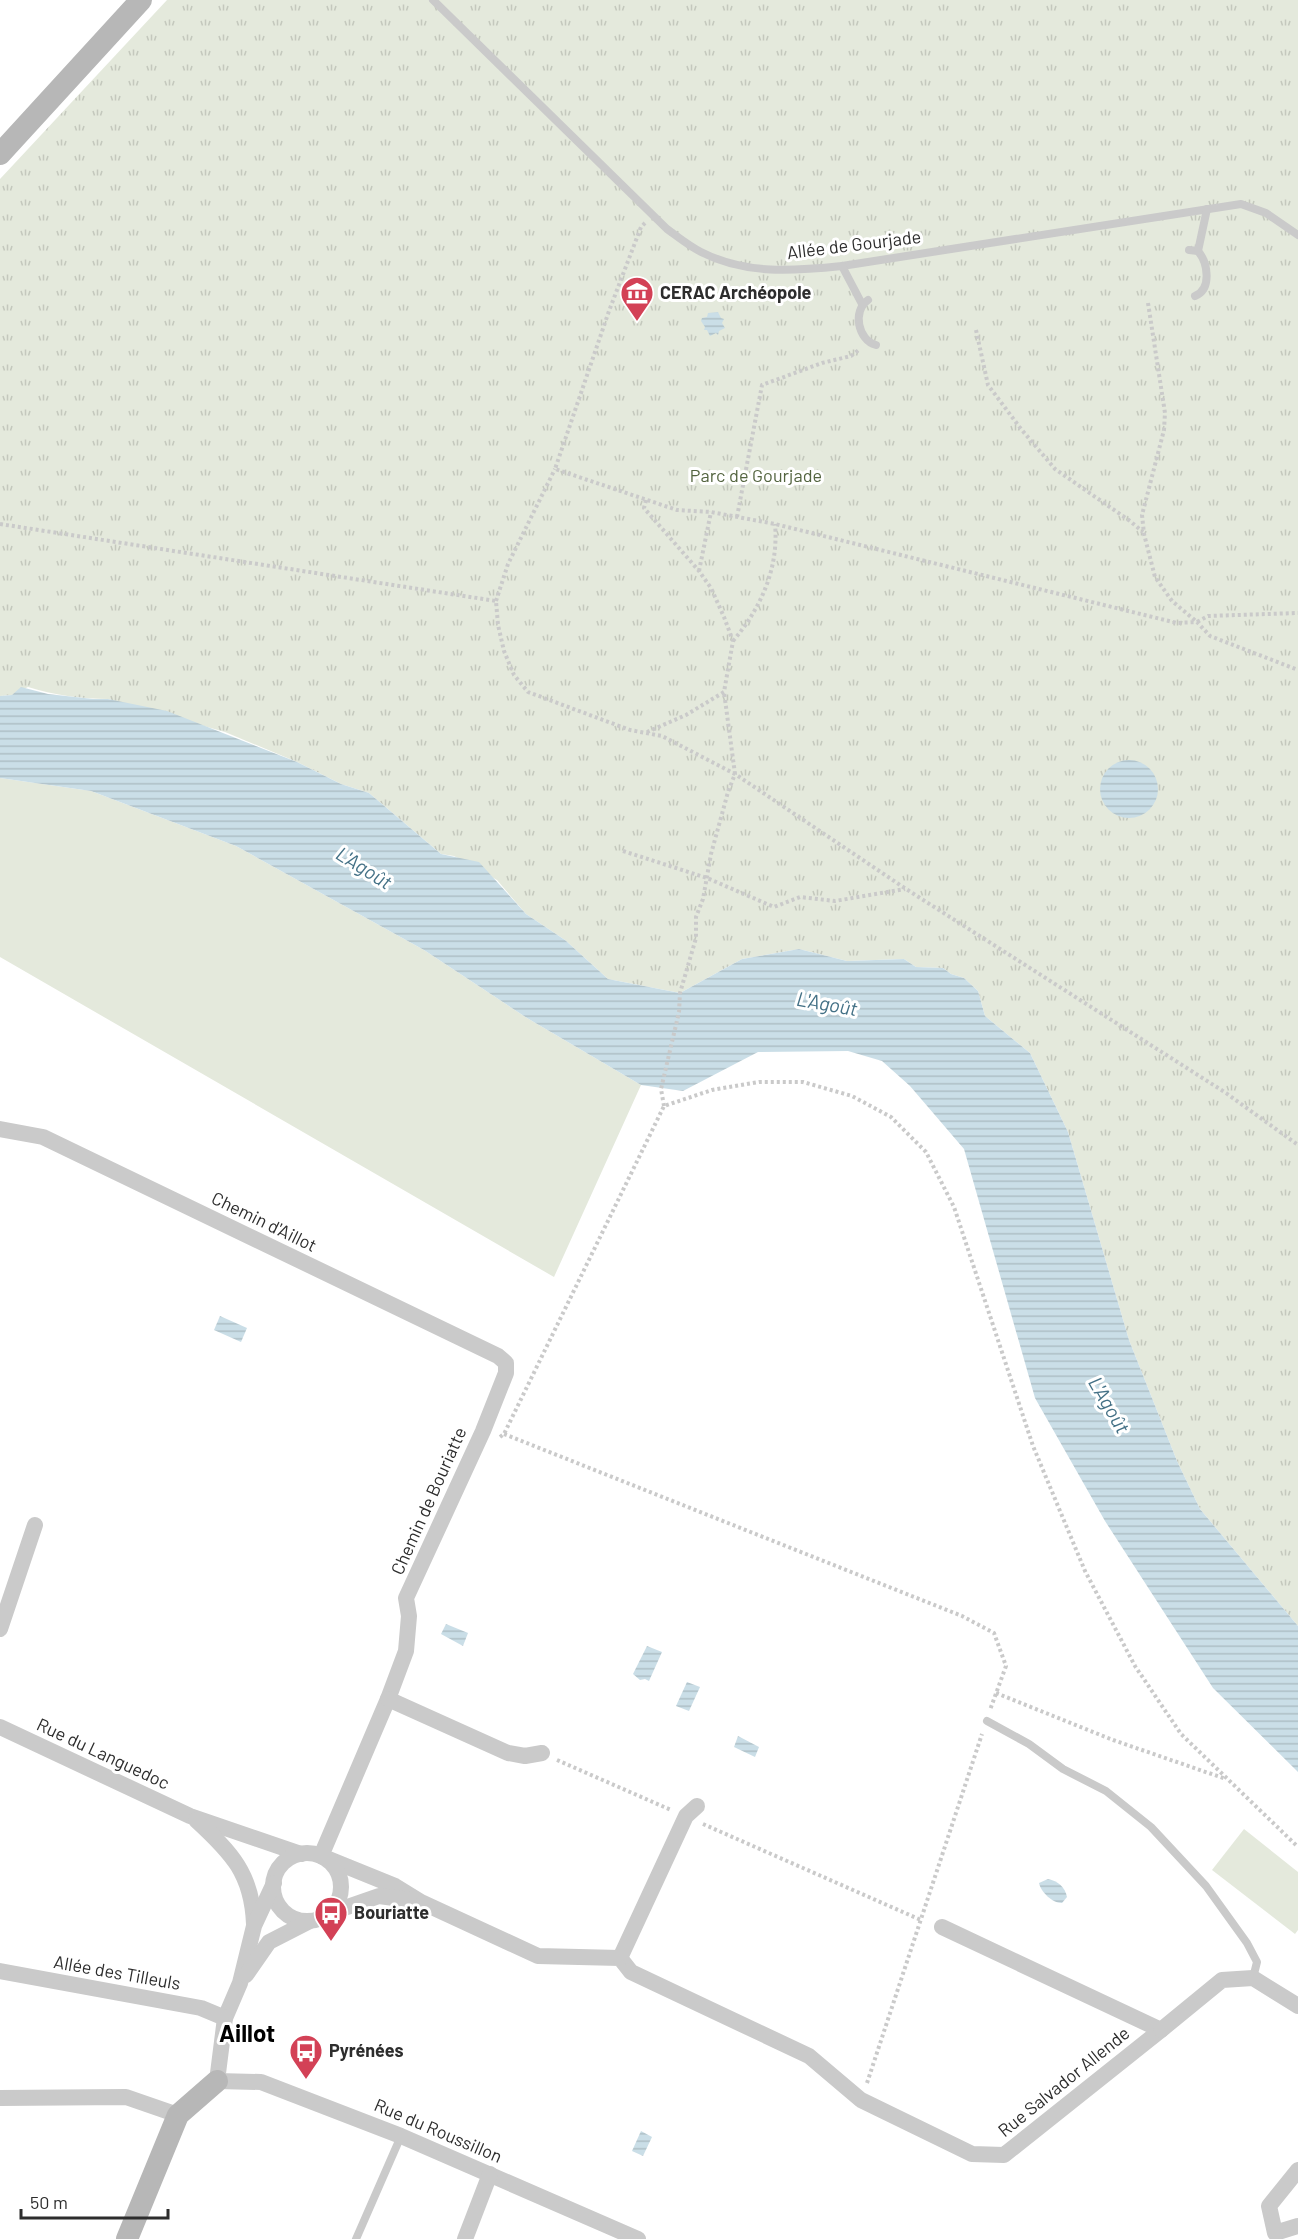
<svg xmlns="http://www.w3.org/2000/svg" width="1298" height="2239" viewBox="0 0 1298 2239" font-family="Barlow,sans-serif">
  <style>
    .grass { fill: #e4e9dc }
    .park { fill: url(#park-tufts) }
    .water { fill: url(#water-rules) }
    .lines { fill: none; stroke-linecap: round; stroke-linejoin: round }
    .path { stroke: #cacaca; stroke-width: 4; stroke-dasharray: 3 3; stroke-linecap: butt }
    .lane { stroke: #cacaca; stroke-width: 8 }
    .street { stroke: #cacaca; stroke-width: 16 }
    .secondary { stroke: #b7b7b7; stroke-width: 22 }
    .labels { text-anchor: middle; stroke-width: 6; stroke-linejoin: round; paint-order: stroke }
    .street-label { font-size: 18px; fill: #2d2d2d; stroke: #fff }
    .poi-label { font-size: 18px; font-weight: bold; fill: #2d2d2d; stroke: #fff; text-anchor: start }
    .park-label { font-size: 18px; fill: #53643f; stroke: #fff }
    .water-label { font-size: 20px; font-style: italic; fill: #447186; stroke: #fff }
    .district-label { font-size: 24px; font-weight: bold; fill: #000; stroke: #fff }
  </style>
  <defs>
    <pattern id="park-tufts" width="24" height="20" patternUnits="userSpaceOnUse" patternTransform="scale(1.5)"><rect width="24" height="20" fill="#e4e9dc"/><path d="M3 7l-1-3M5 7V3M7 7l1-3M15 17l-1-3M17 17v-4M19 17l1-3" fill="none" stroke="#c4c8bd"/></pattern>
    <pattern id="water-rules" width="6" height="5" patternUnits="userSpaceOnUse" patternTransform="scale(1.5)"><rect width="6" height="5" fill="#cadee7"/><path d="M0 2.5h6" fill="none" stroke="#aebfc6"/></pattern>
  </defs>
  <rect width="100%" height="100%" fill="#fff"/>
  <g class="grass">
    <polygon points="0,778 91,791 236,846 424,950 527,1018 641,1085 554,1277 0,957"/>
    <polygon points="1244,1829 1298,1872 1298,1930 1295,1934 1212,1870"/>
  </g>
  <path class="park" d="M167,0h1131v1626l-98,-117 -23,-48 -48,-121 -61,-208 -38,-79 -45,-37 -7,-25 -14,-13 -13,-4 -8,-6 -27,-1 -12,-8 -57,2 -48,-12 -57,10 -62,34 -72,-14 -43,-39 -39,-26 -29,-34 -43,-24 -13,-2 -72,-61 -28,-9 -44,-22 -72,-30 -117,-33c-26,0 -55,-4 -80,-12l-16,8 -12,1v-517z"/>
  <g class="water">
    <polygon points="718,312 721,318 724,319 722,323 725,328 719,331 718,335 716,333 710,336 707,330 704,330 705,327 701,321 702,318 707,317 708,313"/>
    <polygon points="21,687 48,694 93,699 108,699 167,711 297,762 341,784 369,793 441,854 479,862 526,914 565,940 608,979 680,993 742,959 799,949 847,961 904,959 916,967 943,968 951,974 964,978 978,991 985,1016 1030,1053 1068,1132 1129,1340 1177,1461 1200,1509 1298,1626 1298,1772 1213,1688 1105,1521 1035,1398 964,1149 910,1086 882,1061 848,1051 758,1052 683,1091 641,1085 527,1018 424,950 236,846 91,791 0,778 0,696 12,695"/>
    <circle cx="1129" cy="789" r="29"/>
    <polygon points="220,1316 247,1328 241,1342 214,1330"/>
    <polygon points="446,1624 468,1633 463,1646 441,1634"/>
    <polygon points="647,1646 662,1652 649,1681 645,1679 640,1680 633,1674"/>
    <polygon points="687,1682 700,1687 689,1711 676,1706"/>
    <polygon points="738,1736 759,1747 755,1757 734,1747"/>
    <path d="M1048,1879c10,2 17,8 19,18l-5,6c-10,0 -21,-11 -23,-20z"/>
    <polygon points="641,2131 652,2137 643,2156 632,2151"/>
  </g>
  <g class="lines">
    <g class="path">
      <polyline points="645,223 641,227 609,311 555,469 677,510 711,512 775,524 1177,623 1197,622 1210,636 1298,670"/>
      <polyline points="1148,303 1165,413 1164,430 1142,515 1144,534 1155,577 1172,601 1197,622 1208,616 1298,613"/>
      <polyline points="976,330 988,385 1021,429 1055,469 1130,521 1143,532"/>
      <polyline points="646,500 644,508 699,571 711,588 724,617 733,641 724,692 686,715 647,732"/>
      <polyline points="737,517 762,385 822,363 851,356 860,349"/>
      <polyline points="0,524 496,601 498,625 504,651 514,675 528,692 630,730 662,736 735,774 906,889 1226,1093 1298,1145"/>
      <polyline points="699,571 711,512"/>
      <polyline points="496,601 508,564 555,469"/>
      <path d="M733,641c28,-33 46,-73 42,-117"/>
      <polyline points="623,851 707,878 774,907 800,897 835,901 905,889"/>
      <polyline points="664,1106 661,1089 679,1012 680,993 696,938 696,917 703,899 711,854 728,792 735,774 724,692"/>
      <polyline points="504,1434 962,1616 994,1633 1006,1666 990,1710"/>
      <polyline points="500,1437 504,1434 664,1106 712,1090 759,1082 803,1082 852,1096 891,1117 926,1152 954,1207 1033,1446 1085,1571 1135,1666 1181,1734 1298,1847"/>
      <polyline points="996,1693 1113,1740 1226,1779"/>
      <polyline points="557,1760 671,1810"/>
      <polyline points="703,1824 921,1920"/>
      <polyline points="867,2083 982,1734"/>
    </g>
    <g class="lane">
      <path d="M433,0l234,229c11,8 22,17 34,23 45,23 93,19 141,14l399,-62 25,9 32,22"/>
      <path d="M1189,250l9,1c10,12 14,38 -3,45"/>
      <polyline points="1198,251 1207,209"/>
      <polyline points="842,266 862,304"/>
      <path d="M868,300c-16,11 -10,40 8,45"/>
      <polyline points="987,1721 1029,1744 1063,1769 1106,1791 1151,1827 1206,1886 1247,1943 1257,1962 1253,1978"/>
      <polyline points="356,2239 401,2136"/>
    </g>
    <g class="street">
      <polyline points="0,1129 43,1137 498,1356 506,1363 506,1373 483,1431 406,1598 409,1616 406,1651 388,1699 321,1856 395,1886 421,1902 538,1956 620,1958 631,1972 809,2056 861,2100 972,2154 1004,2155 1161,2030 942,1927"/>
      <polyline points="0,1629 35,1525"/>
      <polyline points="388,1699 508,1753 525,1756 542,1753"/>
      <polyline points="0,1727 190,1816 301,1854"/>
      <path d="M196,1820c36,33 56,54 58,104"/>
      <circle cx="307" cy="1887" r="34"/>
      <polyline points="274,1883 254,1926 240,1983 225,2018 217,2081 261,2082 401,2136 638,2239"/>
      <polyline points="330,1913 379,1896 409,1900"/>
      <polyline points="620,1958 686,1816 697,1806"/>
      <polyline points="0,1971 201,2008 225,2018"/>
      <polyline points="246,1975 269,1942 310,1921"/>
      <polyline points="1161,2030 1222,1980 1253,1978 1298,2006"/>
      <polyline points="0,2098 126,2097 178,2115"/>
      <polyline points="1298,2170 1269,2206 1275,2233 1298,2226"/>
      <polyline points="465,2239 490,2174"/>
    </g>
    <g class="secondary">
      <polyline points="0,154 141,0"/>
      <polyline points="127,2239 178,2115 217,2081"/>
    </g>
  </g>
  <defs>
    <symbol id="museum-pin" viewBox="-11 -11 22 30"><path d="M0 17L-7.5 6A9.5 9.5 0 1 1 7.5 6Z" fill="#d34156" stroke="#fff"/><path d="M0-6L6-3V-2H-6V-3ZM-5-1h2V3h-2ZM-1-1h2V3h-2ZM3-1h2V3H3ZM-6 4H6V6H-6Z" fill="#fff"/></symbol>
    <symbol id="bus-pin" viewBox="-11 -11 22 30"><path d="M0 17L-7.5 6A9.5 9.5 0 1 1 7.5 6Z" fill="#d34156" stroke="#fff"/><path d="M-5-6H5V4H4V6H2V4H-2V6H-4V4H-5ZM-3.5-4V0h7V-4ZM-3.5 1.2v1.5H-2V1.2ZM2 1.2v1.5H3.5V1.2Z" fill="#fff"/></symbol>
  </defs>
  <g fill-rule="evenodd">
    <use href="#museum-pin" x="618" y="274" width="38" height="52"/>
    <use href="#bus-pin" x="312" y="1894" width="38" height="52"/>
    <use href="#bus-pin" x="287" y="2032" width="38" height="52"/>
  </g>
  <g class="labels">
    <g class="street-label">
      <text transform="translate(854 245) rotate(-7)" y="6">Allée de Gourjade</text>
      <text transform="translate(264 1222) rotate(26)" y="6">Chemin d'Aillot</text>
      <text transform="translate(429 1501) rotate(-66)" y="6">Chemin de Bouriatte</text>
      <text transform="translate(103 1754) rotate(25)" y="6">Rue du Languedoc</text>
      <text transform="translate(117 1973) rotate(10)" y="6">Allée des Tilleuls</text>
      <text transform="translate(1064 2082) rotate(-39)" y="6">Rue Salvador Allende</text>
      <text transform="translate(438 2131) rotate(23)" y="6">Rue du Roussillon</text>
    </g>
    <g class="poi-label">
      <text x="660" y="299">CERAC Archéopole</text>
      <text x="354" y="1919">Bouriatte</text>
      <text x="329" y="2057">Pyrénées</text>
    </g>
    <g class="park-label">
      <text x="756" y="482">Parc de Gourjade</text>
    </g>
    <g class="water-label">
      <text transform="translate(364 868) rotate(32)" y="7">L'Agoût</text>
      <text transform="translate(827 1004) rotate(10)" y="7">L'Agoût</text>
      <text transform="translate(1109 1405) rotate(60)" y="7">L'Agoût</text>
    </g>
    <g class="district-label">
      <text x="247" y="2042">Aillot</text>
    </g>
  </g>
  <path d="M21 2209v9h147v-9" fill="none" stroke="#2d2d2d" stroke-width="3"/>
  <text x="30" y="2209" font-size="18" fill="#2d2d2d" stroke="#ffffff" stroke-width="4.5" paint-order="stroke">50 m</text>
</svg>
